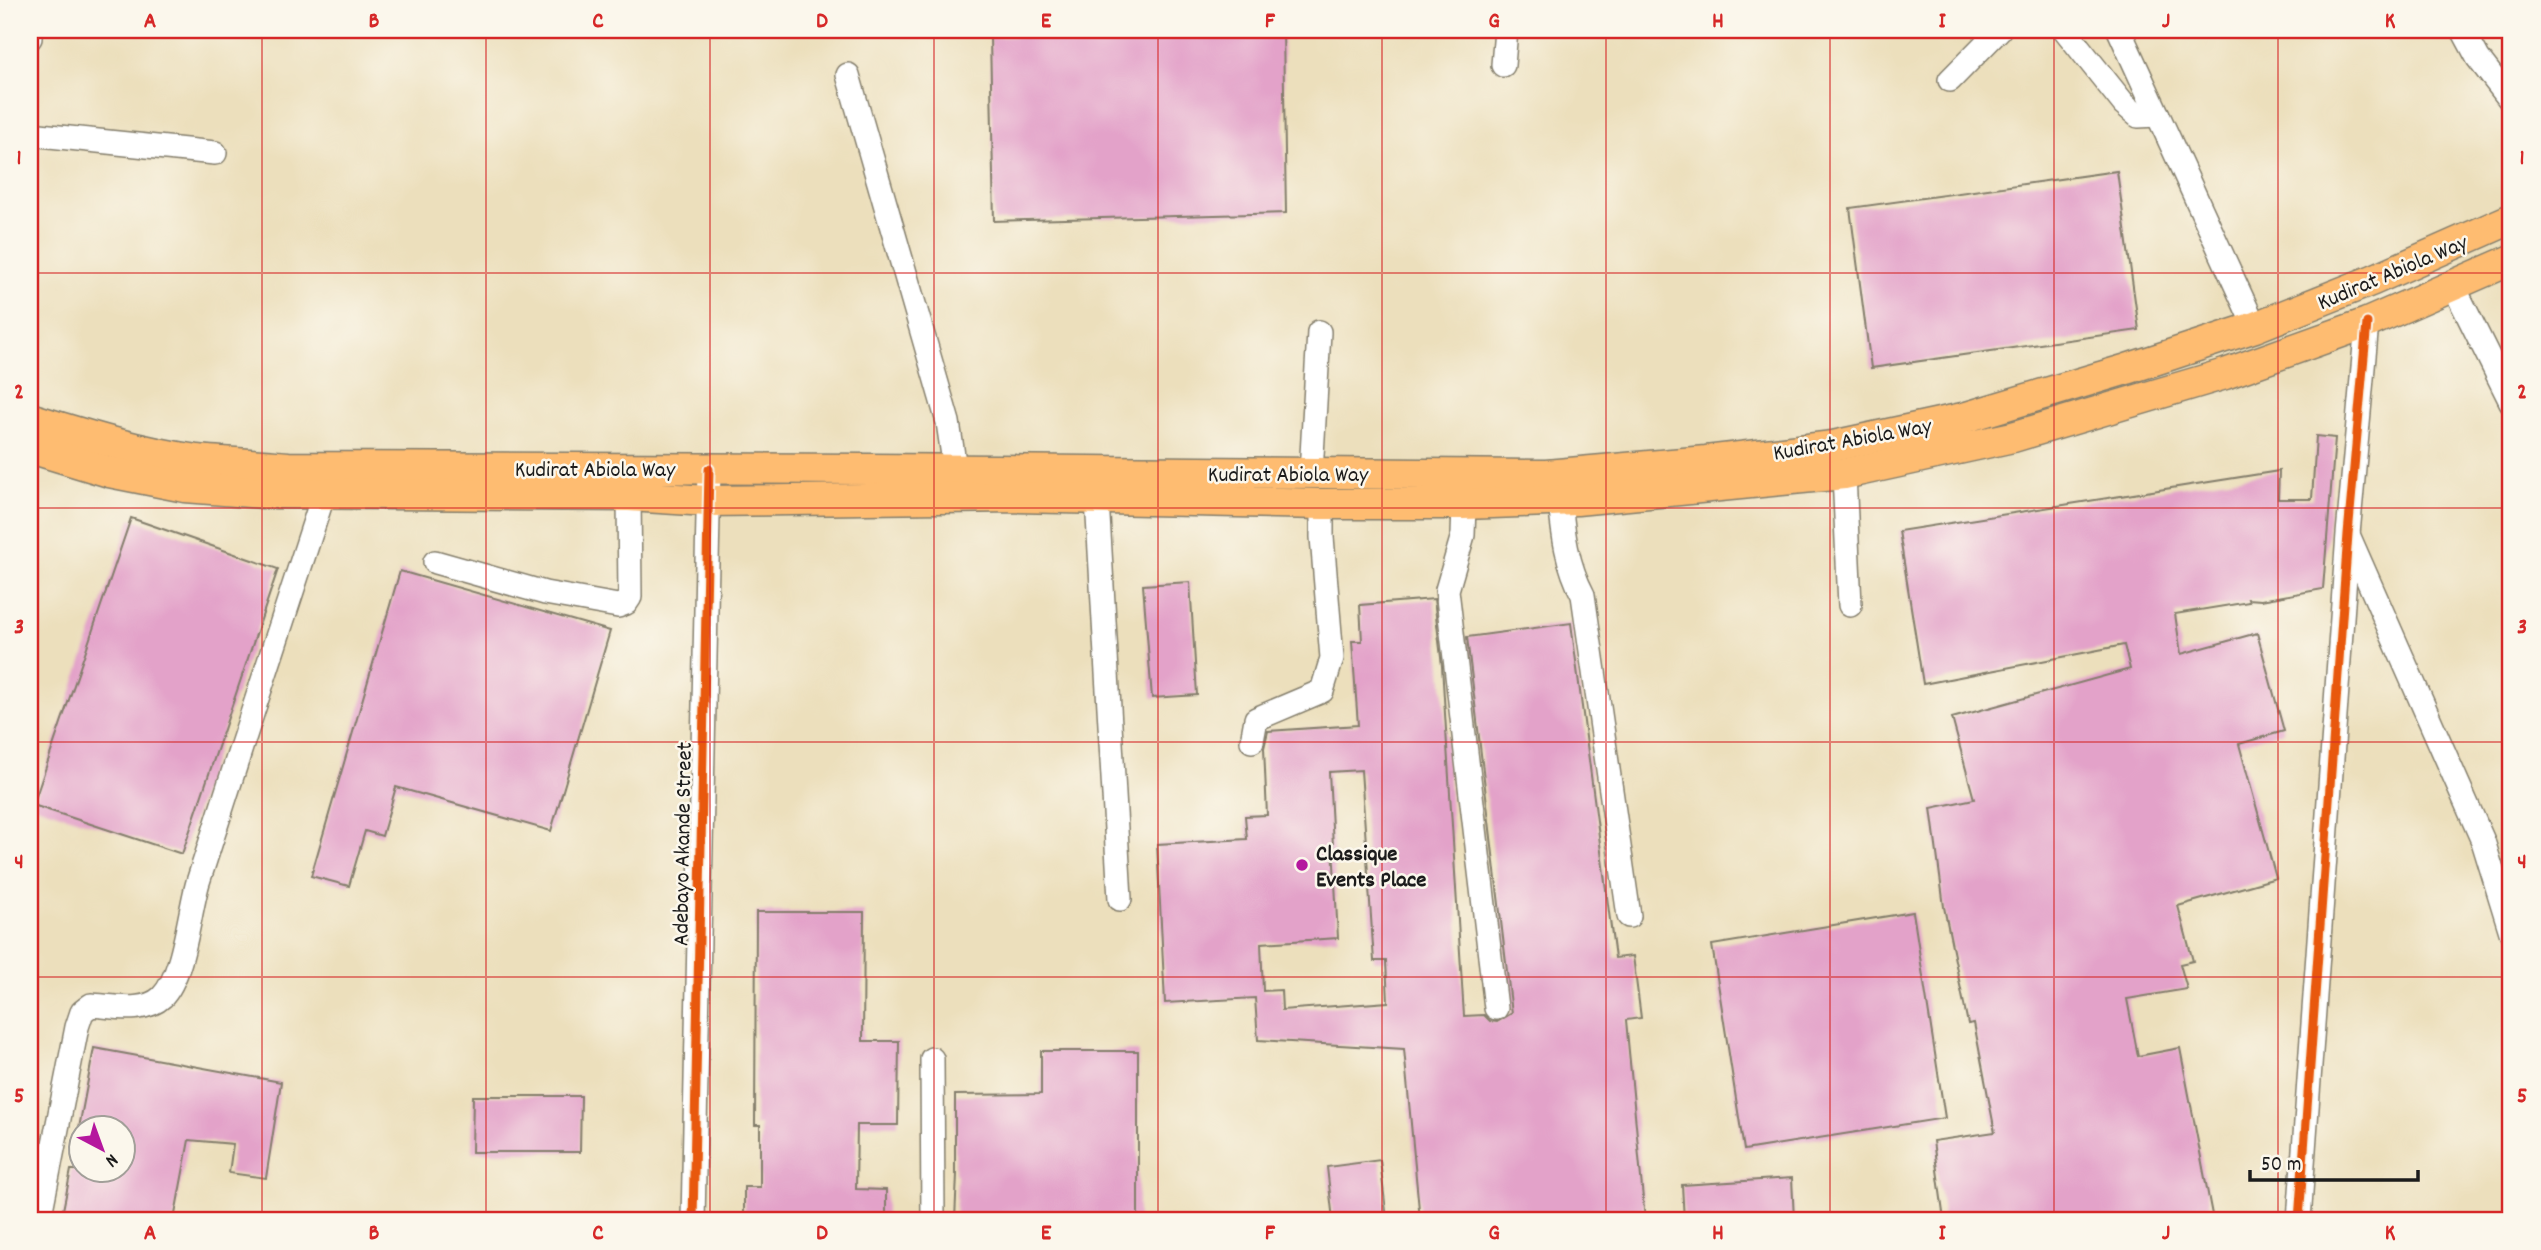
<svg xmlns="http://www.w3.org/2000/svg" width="2541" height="1250" viewBox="0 0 2541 1250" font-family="Dekko,sans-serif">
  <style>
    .building { fill: #e3a2c9; fill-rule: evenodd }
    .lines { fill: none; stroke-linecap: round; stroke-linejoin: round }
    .minor-casing { stroke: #847e6c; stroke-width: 26 }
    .major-casing { stroke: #847e6c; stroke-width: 33 }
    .minor { stroke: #fff; stroke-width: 23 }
    .major { stroke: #febc71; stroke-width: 30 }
    .cycleway-casing { stroke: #fbf7ec; stroke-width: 13 }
    .cycleway { stroke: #e8590c; stroke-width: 9 }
    .grid { fill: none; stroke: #d62828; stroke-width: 2; stroke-opacity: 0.55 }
    .poi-dot { fill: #b5179e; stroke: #fbf7ec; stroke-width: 2.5 }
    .labels { text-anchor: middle; stroke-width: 5; stroke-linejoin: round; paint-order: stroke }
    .street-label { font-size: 23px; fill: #1c1c1c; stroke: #fbf7ec }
    .poi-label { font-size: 23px; font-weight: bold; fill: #1c1c1c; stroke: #fbf7ec; text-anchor: start }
    .neatline { fill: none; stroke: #d62828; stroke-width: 2.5 }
    .grid-label { font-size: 23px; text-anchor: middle; font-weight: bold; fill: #d62828 }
  </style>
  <rect width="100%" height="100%" fill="#fbf7ec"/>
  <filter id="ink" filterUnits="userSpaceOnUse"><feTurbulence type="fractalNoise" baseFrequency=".0143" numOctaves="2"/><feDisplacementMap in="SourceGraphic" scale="14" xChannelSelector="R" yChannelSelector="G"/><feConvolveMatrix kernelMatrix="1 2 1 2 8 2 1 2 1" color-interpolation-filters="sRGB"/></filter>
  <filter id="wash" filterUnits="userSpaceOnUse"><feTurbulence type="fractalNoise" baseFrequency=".00686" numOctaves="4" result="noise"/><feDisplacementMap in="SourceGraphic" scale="28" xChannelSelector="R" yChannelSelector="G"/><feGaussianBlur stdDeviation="1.57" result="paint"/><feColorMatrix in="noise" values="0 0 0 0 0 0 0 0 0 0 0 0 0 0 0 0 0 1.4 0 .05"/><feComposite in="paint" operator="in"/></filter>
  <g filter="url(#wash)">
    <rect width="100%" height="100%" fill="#ecdfbc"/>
    <g id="blocks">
      <g class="building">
        <polygon points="1025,30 1283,30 1286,213 994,221 990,37 1025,36"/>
        <polygon points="2117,171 2139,330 1871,368 1850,208"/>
        <polygon points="2316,436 2335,438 2323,589 2261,600 2248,599 2249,602 2175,614 2181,654 2257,633 2284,731 2239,744 2276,878 2178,906 2193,961 2180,964 2187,989 2127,999 2138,1056 2180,1048 2213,1220 1944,1220 1933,1141 1995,1132 1974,1023 1968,1024 1944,907 1931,808 1974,799 1952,718 2130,669 2124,645 1923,684 1899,531 2279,471 2278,499 2312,499"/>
        <polygon points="131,518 278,569 182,854 33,805"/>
        <polygon points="400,571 610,631 551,831 396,787 382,836 365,831 349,886 311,876"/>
        <polygon points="1190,582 1197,695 1152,698 1143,585"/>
        <path d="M1434,599l8,67 22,350 20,-1 6,6 7,1 15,-9 -45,-376 104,-14 44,335 18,-2 8,62 -15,2 19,200h-225l-16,-171 -146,-9 -3,-42 -90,5 -8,-159 90,-5 -2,-23 22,-1 -3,-67 4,-17 90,-6 -6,-84h10l-2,-36zM1361,770l13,191h12l2,41 -106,8 -1,-20 -18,1 -2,-48 77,-5 -9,-166z"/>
        <polygon points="756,912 864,912 863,1041 899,1041 898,1125 857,1125 856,1189 886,1190 886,1220 744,1220 744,1187 760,1187 760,1125 755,1125"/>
        <polygon points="1913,912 1945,1118 1744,1150 1712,945"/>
        <polygon points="94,1048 281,1082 266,1178 229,1173 233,1144 189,1140 174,1220 61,1220 71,1170 122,1170 122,1128 79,1128"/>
        <polygon points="1041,1051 1138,1051 1138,1220 980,1217 980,1220 955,1220 957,1174 955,1174 955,1095 1041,1094"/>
        <polygon points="473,1096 581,1096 580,1152 472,1152"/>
        <polygon points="1380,1160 1387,1220 1333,1220 1327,1167"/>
        <polygon points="1792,1178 1794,1220 1684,1220 1682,1185"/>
      </g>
    </g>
  </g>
  <g filter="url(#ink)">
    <use href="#blocks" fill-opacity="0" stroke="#847e6c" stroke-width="2"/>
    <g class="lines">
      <defs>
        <g id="minor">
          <polyline points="2065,30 2124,104 2138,116 2158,115"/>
          <polyline points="2119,30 2255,327"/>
          <polyline points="2463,30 2478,58 2511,101"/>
          <polyline points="30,38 30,30"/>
          <polyline points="1503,65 1506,30"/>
          <polyline points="848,75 948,422 955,469"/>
          <polyline points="1950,80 1999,30"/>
          <polyline points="30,134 215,153"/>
          <polyline points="2453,285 2511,402"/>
          <polyline points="1311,473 1319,332"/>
          <polyline points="1844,474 1850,605"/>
          <polyline points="1097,499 1120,899"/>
          <path d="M1560,500c3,34 7,65 23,95l46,321"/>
          <polyline points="1464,504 1463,535 1447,590 1496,1008"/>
          <polyline points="2349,537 2483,841 2511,932"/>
          <polyline points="435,562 545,593 618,606 626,603 630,597 629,496"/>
          <polyline points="1252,741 1256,719 1322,691 1332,658 1322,537 1322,504"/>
          <polyline points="932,1059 933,1220"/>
          <path d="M39,1220l38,-193 5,-15 9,-7c22,1 53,9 71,-8 22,-22 27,-85 36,-115 41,-130 84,-259 126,-389"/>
          <polyline points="693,1220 709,469"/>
          <polyline points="2299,1220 2348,534 2367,323"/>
        </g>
        <g id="major">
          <path d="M30,418c55,17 109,34 167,42 30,3 61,4 91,7l584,2 674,6 160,-14 127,-15 130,-28 164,-49 128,-42 118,-47 138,-61"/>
          <polyline points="30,448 109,472 185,487 263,493 629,496 707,501 1017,497 1322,504 1464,504 1577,500 1844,474 2013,437 2225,374 2367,323 2511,260"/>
        </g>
      </defs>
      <use href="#minor" class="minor-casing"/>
      <use href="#major" class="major-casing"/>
      <use href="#minor" class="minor"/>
      <use href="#major" class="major"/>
      <defs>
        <g id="cycleway">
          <polyline points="693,1220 709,469"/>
          <polyline points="2299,1220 2348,534 2367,323"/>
        </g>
      </defs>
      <use href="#cycleway" class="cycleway-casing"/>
      <use href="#cycleway" class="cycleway"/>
    </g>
  </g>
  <path class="grid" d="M262,30v1190M486,30v1190M710,30v1190M934,30v1190M1158,30v1190M1382,30v1190M1606,30v1190M1830,30v1190M2054,30v1190M2278,30v1190M30,273h2481M30,508h2481M30,742h2481M30,977h2481"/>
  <circle class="poi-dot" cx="1302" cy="865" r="7"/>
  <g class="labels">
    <g class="street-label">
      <text transform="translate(2392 271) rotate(-23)" y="8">Kudirat Abiola Way</text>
      <text transform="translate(1852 438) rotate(-10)" y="8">Kudirat Abiola Way</text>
      <text x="595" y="476">Kudirat Abiola Way</text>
      <text x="1288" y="481">Kudirat Abiola Way</text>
      <text transform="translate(681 844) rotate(-89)" y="8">Adebayo Akande Street</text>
    </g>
    <g class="poi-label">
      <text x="1316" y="860">Classique<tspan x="1316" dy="26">Events Place</tspan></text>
    </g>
  </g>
  <rect width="2541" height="1250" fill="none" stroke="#fbf7ec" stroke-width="77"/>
  <g transform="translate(102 1149) rotate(139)"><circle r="33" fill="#fbf7ec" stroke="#a29f99" stroke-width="2"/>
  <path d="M0-5L12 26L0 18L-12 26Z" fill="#b5179e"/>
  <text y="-10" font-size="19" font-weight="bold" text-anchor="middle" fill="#1c1c1c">N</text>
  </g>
  <path d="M2250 1170v10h168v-10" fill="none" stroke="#1c1c1c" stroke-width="3.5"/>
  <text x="2261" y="1170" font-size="21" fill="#1c1c1c" stroke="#fbf7ec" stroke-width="5" paint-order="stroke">50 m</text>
  <rect x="38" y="38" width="2464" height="1174" class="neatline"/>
  <g class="grid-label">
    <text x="150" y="27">A</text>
    <text x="374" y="27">B</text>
    <text x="598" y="27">C</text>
    <text x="822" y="27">D</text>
    <text x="1046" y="27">E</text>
    <text x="1270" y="27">F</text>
    <text x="1494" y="27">G</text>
    <text x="1718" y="27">H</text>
    <text x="1942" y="27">I</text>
    <text x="2166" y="27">J</text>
    <text x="2390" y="27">K</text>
    <text x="19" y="164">1</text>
    <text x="2522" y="164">1</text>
    <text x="19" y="398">2</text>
    <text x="2522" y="398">2</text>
    <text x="19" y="633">3</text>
    <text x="2522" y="633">3</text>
    <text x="19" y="868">4</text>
    <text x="2522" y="868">4</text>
    <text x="19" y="1102">5</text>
    <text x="2522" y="1102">5</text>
    <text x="150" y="1239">A</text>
    <text x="374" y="1239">B</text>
    <text x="598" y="1239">C</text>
    <text x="822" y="1239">D</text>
    <text x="1046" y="1239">E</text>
    <text x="1270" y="1239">F</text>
    <text x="1494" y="1239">G</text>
    <text x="1718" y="1239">H</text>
    <text x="1942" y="1239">I</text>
    <text x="2166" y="1239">J</text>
    <text x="2390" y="1239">K</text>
  </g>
</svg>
